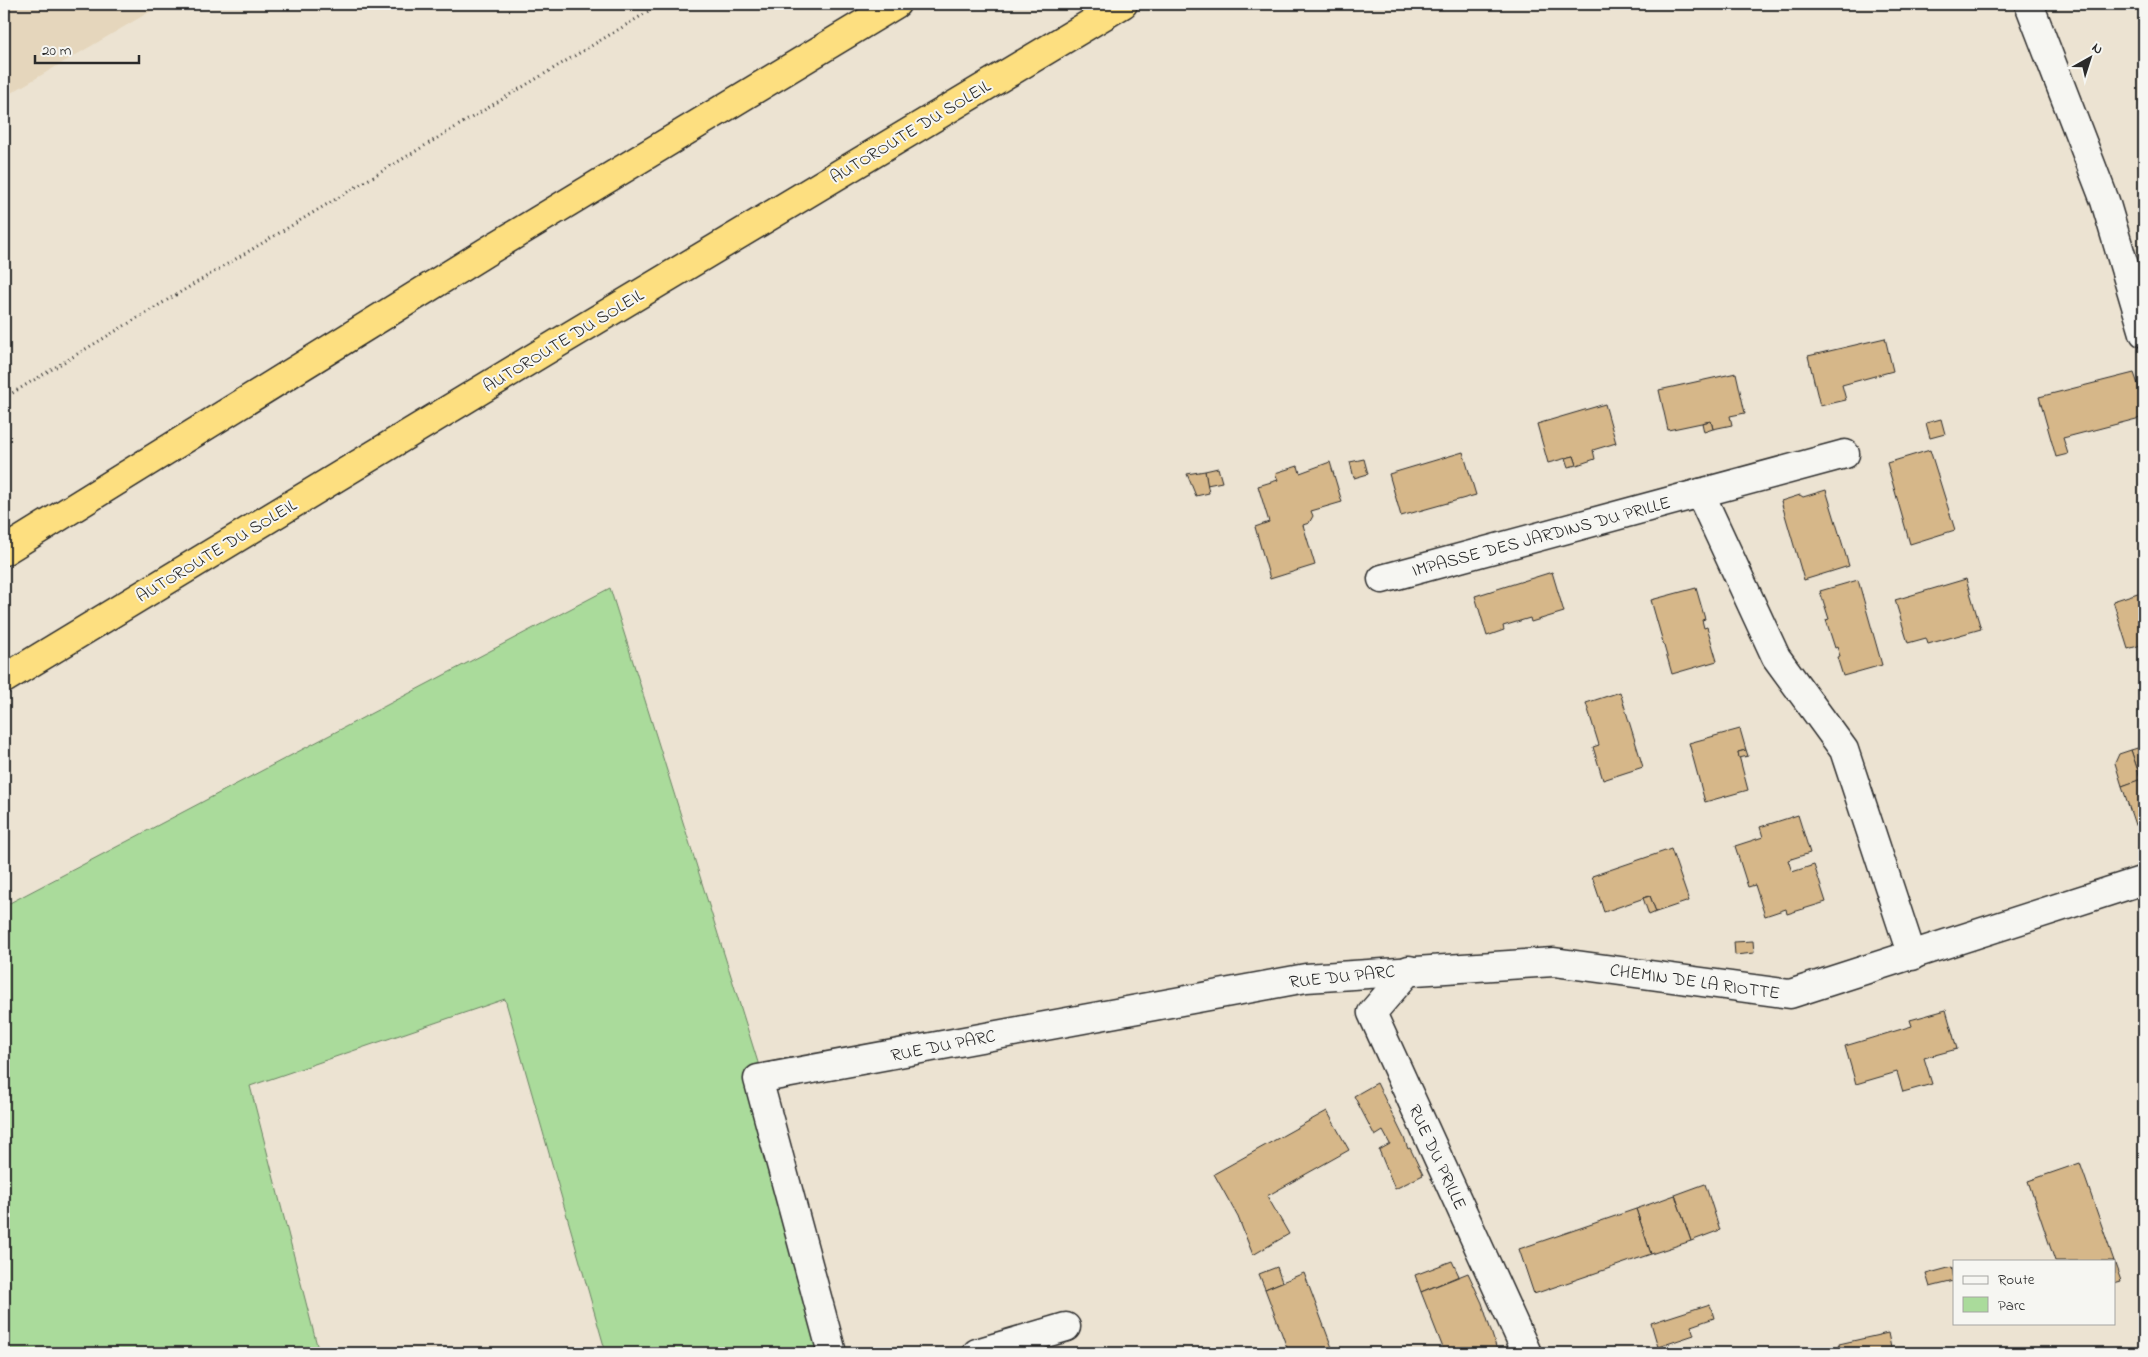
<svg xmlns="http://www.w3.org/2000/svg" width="2148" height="1357" viewBox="0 0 2148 1357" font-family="'Indie Flower',sans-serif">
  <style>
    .built { fill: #e5d6bc }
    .green { fill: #aadb9b; stroke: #6a8363 }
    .building { fill: #d6b789; stroke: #2b2b2b }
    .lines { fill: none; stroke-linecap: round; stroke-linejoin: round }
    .minor-casing { stroke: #2b2b2b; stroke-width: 31 }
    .highway-casing { stroke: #2b2b2b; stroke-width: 31 }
    .path { stroke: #2b2b2b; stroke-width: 3; stroke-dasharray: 1 4; stroke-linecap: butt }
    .minor { stroke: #f6f6f2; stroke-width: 28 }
    .highway { stroke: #fddf80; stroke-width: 28 }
    .labels { text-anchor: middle; stroke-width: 4; stroke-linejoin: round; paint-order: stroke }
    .street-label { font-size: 18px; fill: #2b2b2b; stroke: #f6f6f2 }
  </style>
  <rect width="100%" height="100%" fill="#ece3d2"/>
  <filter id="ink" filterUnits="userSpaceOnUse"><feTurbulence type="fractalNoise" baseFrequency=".02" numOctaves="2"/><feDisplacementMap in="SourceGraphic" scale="10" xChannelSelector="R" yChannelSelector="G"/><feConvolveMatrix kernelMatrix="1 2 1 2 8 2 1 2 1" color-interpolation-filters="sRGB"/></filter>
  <g filter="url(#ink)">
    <polygon class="built" points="4,4 163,4 4,97"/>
    <polygon class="green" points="610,588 760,1069 836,1353 606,1353 505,999 250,1086 319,1353 4,1353 4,906"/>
    <g class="building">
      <polygon points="1885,338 1893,371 1842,385 1846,400 1820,406 1808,356"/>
      <polygon points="1736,373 1745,413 1730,416 1732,425 1713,429 1711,421 1668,430 1659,390"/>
      <polygon points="2134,373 2144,401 2144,417 2063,438 2068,454 2056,457 2039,397"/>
      <polygon points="1605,404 1616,443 1593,450 1595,459 1577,465 1574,456 1548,463 1537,424"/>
      <polygon points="1941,419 1945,434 1930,438 1926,423"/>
      <polygon points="1711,421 1713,429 1704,432 1702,423"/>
      <polygon points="1930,450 1955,530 1910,544 1887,463"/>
      <polygon points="1463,452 1476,495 1401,516 1389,474"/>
      <polygon points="1574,456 1577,465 1568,467 1565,458"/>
      <polygon points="1364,459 1368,474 1354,478 1350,462"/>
      <polygon points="1330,462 1342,502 1311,511 1313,516 1309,523 1303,525 1315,565 1270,579 1255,527 1269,522 1258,486 1278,480 1275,473 1298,466 1300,473"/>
      <polygon points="1218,468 1222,482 1207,485 1205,471"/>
      <polygon points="1205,471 1209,493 1196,496 1187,474"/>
      <polygon points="1826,490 1849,566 1804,580 1781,501 1800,495 1803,497"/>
      <polygon points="1552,572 1564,612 1531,622 1530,618 1503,626 1504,630 1487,636 1475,596"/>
      <polygon points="1966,579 1981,629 1928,644 1926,638 1908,643 1895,600"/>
      <polygon points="1858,580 1882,665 1843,676 1837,657 1840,656 1837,647 1835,648 1826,620 1829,619 1820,591"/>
      <polygon points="1696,588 1705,619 1702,620 1704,628 1707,627 1717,661 1672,674 1651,600"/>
      <polygon points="2144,591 2144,644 2128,649 2113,601"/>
      <polygon points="1620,692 1643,767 1603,780 1593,747 1599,745 1586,703"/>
      <polygon points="1740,729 1746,750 1738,752 1748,790 1705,802 1689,743"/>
      <polygon points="2144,746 2144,778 2141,780 2131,750"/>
      <polygon points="1746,750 1748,756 1739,758 1738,752"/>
      <polygon points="2131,750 2141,780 2122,786 2115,763 2119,754"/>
      <polygon points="2144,778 2144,822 2135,825 2122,786"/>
      <polygon points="1798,815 1810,853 1788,860 1792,872 1814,865 1826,902 1787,914 1786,909 1765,916 1755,885 1748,887 1735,846 1763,837 1760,827"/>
      <polygon points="1671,849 1689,901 1656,912 1650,896 1604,912 1592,876"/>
      <polygon points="1650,896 1656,912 1649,915 1643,898"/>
      <polygon points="1753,941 1754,953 1735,955 1734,942"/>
      <polygon points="1946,1010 1957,1049 1924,1058 1932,1084 1903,1092 1897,1072 1856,1084 1845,1046 1912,1026 1910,1020"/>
      <polygon points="1377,1083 1404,1138 1408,1149 1410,1148 1423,1175 1395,1189 1379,1150 1390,1144 1383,1131 1375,1136 1354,1096"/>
      <polygon points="1327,1111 1349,1150 1267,1196 1289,1234 1253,1255 1238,1217 1214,1174"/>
      <polygon points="2080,1163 2114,1261 2055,1261 2028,1181"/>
      <polygon points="1705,1184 1720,1230 1691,1241 1675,1195"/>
      <polygon points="1675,1195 1691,1241 1651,1254 1636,1209"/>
      <polygon points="1636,1209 1651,1254 1534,1294 1519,1249"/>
      <polygon points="1452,1261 1459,1276 1421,1292 1415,1275"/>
      <polygon points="2114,1261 2121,1281 2114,1283"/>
      <polygon points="1277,1267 1282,1282 1265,1289 1259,1274"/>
      <polygon points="1952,1267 1954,1281 1930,1287 1926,1274"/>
      <polygon points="1304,1273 1334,1353 1289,1353 1265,1289"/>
      <polygon points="1468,1273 1482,1303 1498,1353 1445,1353 1421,1292"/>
      <polygon points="1710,1304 1714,1318 1691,1326 1694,1335 1658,1347 1651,1323"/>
      <polygon points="1888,1333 1892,1353 1841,1353 1839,1344"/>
      <polygon points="1677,1347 1679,1353 1659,1353"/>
    </g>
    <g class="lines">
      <defs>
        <g id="minor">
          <polyline points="2029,4 2105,201 2144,333"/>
          <polyline points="1700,493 1776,657 1844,750 1912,956"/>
          <polyline points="1382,579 1845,454"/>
          <polyline points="1409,970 1372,1013 1527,1353"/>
          <polyline points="832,1353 758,1079 1306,978 1554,962 1790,994 2144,880"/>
          <polyline points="977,1353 1066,1327"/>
        </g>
        <g id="highway">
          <polyline points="4,551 486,252 896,4"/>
          <polyline points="4,679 563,340 1123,4"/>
        </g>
      </defs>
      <use href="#minor" class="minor-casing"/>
      <use href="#highway" class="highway-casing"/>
      <polyline class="path" points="4,398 661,4"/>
      <use href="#minor" class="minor"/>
      <use href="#highway" class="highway"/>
    </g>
  </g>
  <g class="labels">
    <g class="street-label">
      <text transform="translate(910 131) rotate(-31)" y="6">AUTOROUTE DU SOLEIL</text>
      <text transform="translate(563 340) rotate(-31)" y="6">AUTOROUTE DU SOLEIL</text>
      <text transform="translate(1541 536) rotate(-15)" y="6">IMPASSE DES JARDINS DU PRILLE</text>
      <text transform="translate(216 550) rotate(-31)" y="6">AUTOROUTE DU SOLEIL</text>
      <text transform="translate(1342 976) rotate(-6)" y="6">RUE DU PARC</text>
      <text transform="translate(1695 981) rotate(8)" y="6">CHEMIN DE LA RIOTTE</text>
      <text transform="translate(943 1045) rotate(-11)" y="6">RUE DU PARC</text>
      <text transform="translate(1438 1157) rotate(65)" y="6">RUE DU PRILLE</text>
    </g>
  </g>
  <rect width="2148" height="1357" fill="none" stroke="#f6f6f2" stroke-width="20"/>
  <rect x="10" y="10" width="2128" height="1337" fill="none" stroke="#2b2b2b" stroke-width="2" filter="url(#ink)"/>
  <rect x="1953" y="1260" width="162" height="65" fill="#f6f6f2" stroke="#a5a5a2"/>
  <rect x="1963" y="1276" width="25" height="8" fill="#f6f6f2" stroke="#a5a5a2"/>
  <text x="1998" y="1284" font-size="15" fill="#2b2b2b">Route</text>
  <rect x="1963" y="1297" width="25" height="15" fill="#aadb9b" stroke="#a5a5a2"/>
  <text x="1998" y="1310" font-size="15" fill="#2b2b2b">Parc</text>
  <g transform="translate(2090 58) rotate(39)" stroke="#f6f6f2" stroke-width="4" paint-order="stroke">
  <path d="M0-4L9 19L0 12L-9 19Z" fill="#2b2b2b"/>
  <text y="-8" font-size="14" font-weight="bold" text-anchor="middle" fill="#2b2b2b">N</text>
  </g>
  <path d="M35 55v8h104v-8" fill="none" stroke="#2b2b2b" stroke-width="2.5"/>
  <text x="42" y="55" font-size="15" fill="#2b2b2b" stroke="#f6f6f2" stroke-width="4" paint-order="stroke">20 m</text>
</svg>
